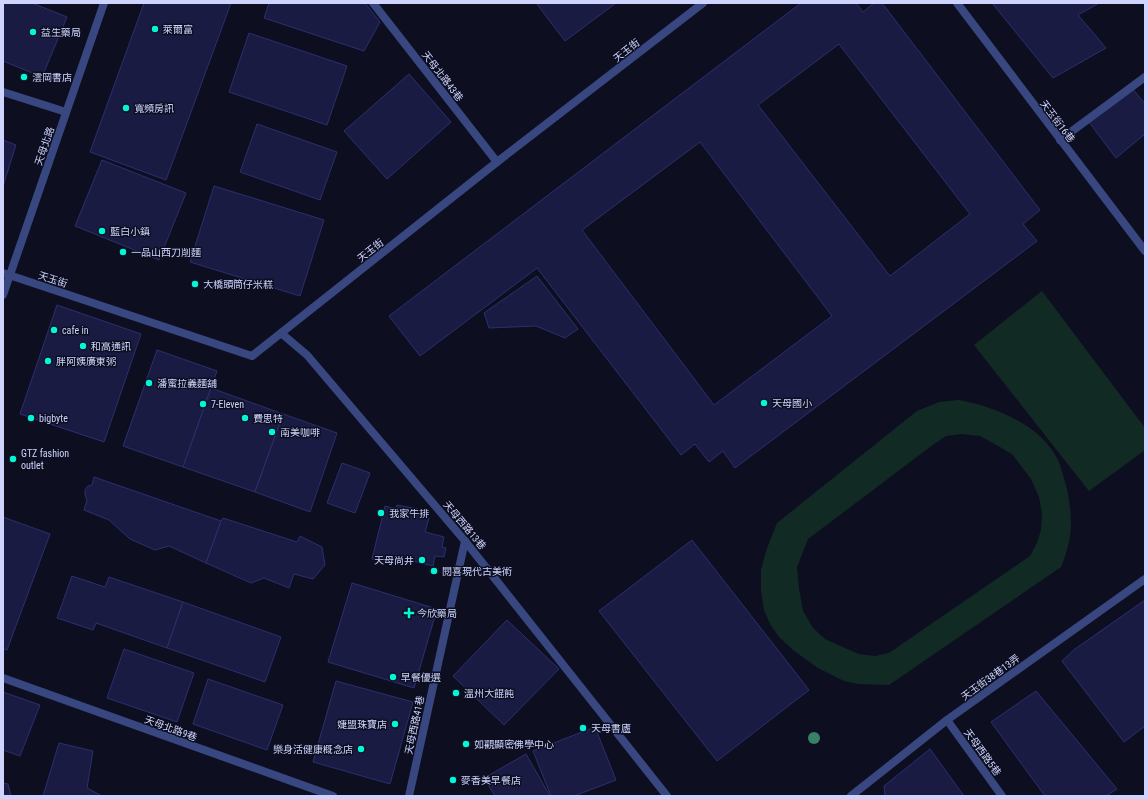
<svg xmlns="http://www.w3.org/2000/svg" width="1148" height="799" viewBox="0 0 1148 799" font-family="'Roboto Condensed','Noto Sans TC',sans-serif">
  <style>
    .green { fill: #112b24; fill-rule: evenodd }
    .building { fill: #1a1b42; stroke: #2c2f6e; fill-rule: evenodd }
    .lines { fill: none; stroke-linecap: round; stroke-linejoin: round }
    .service { stroke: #394780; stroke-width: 8 }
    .minor { stroke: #394780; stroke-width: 8 }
    .tree { fill: #388066 }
    .poi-dot { fill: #03f6d5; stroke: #0d0f21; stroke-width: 1.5 }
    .labels { text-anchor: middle; stroke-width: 3; stroke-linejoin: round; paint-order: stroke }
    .poi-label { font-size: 10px; fill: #ced4fe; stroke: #0d0f21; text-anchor: start }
    .street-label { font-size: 10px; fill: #ced4fe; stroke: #0d0f21 }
  </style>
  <rect width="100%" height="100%" fill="#0d0f21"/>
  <g class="green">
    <polygon points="1042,291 1145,428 1145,450 1089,491 974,345"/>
    <path d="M959,400c36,7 81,24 99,60 4,9 6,19 9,29 6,32 6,48 -6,78l-172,118 -31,-1 -14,-3 -26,-13 -25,-18 -14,-13 -9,-13 -6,-14 -3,-20v-20l5,-19 11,-28 140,-112 22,-9zM962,434l18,2 20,11 13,8 18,24 8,18 3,16 -1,17 -4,13 -7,13 -141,97 -14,3 -16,-2 -12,-5 -22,-10 -12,-11 -10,-17 -4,-22 -2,-22 11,-28 126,-95 12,-8z"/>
  </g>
  <g class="building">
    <polygon points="3,3 32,3 67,17 42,77 3,61"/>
    <polygon points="144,3 231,3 166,180 90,152"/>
    <polygon points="269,3 365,3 380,22 364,51 264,18"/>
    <polygon points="536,3 616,3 565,41"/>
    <path d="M801,3h55l7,9 11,-9h8l158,207 -17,14 14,17 -302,227 -12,-17 -14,11 -14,-18 -14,11 -144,-187 -117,88 -31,-40zM839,44l131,170 -80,62 -132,-171zM700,142l132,174 -118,89 -132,-175z"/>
    <polygon points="992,3 1099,3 1078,15 1106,48 1053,78"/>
    <polygon points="249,33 347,66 327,125 229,92"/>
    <polygon points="409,74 451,122 387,179 344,131"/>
    <polygon points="1132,88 1145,104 1145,134 1116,158 1089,122"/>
    <polygon points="257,124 337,152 320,200 240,172"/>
    <polygon points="3,140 16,145 3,186"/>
    <polygon points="102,160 186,193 159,260 75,226"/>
    <polygon points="214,186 324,220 300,296 190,262"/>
    <polygon points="537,276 578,329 565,338 536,326 489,328 484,313"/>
    <polygon points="57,305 141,334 104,442 20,414"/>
    <polygon points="157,350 217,371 183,467 123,446"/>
    <polygon points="211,388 283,414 255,492 183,467"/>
    <polygon points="283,414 337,433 310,512 255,492"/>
    <polygon points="342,463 370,473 355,513 327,503"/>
    <polygon points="94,477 221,521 206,563 169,546 155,550 130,539 109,520 84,510 87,500 85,495 85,490 88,486 92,485"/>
    <polygon points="397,505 418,509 416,515 429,518 425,532 444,537 442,547 446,548 444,557 435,556 433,566 401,558 399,565 372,559 385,506 396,509"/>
    <polygon points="3,517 50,534 7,650 3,649"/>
    <polygon points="223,518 297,542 300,536 322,547 325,565 313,579 294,574 289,588 264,578 251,583 206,563 221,521"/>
    <polygon points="692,540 809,690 717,761 599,611"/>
    <polygon points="72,576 105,587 109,577 183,602 167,648 96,623 93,630 57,618"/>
    <polygon points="352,583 437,609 414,688 328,662"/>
    <polygon points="1145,600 1145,726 1124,742 1062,661 1075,649"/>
    <polygon points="183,602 281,637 265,682 167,648"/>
    <polygon points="507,620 559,669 504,725 453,676"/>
    <polygon points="124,649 194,673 177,722 107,698"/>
    <polygon points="208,679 283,705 267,750 193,724"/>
    <polygon points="336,681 413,702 390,784 313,762"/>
    <polygon points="1036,691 1117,789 1106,796 1045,796 991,722"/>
    <polygon points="3,692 40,705 20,756 3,750"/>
    <polygon points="595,727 616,780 574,796 551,796 533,751"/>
    <polygon points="59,743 93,751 87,788 102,796 43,796"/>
    <polygon points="930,749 964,796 885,796 884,786"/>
    <polygon points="526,754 550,796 495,796 484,778"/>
    <polygon points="3,783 8,784 11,796 3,796"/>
  </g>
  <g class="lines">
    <g class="service">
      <polyline points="373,3 497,162"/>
      <polyline points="3,92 66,112"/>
      <polyline points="1060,140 1145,77"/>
    </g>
    <g class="minor">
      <polyline points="957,3 1145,251"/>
      <polyline points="3,273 252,356 497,162 703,3"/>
      <polyline points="3,295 104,3"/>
      <polyline points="281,333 307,355 465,541 667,796"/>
      <polyline points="3,678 333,796"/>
      <polyline points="947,720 1002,796"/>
      <polyline points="409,796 465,541"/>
      <polyline points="851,796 947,720 1145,579"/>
    </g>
  </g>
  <circle class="tree" cx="814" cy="738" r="6"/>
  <g class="poi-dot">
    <circle cx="155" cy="29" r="4"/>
    <circle cx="33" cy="32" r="4"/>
    <circle cx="24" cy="77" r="4"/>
    <circle cx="126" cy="108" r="4"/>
    <circle cx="102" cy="231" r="4"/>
    <circle cx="123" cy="252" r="4"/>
    <circle cx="195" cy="284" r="4"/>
    <circle cx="54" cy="330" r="4"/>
    <circle cx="83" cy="346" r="4"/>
    <circle cx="48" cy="361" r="4"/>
    <circle cx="149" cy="383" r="4"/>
    <circle cx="764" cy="403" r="4"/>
    <circle cx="203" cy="404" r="4"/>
    <circle cx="31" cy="418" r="4"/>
    <circle cx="245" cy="418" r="4"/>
    <circle cx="272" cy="432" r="4"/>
    <circle cx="13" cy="459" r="4"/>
    <circle cx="381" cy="513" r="4"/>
    <circle cx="422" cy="560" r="4"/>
    <circle cx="434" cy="571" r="4"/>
    <path d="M407 607h4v4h4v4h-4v4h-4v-4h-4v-4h4z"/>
    <circle cx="393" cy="677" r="4"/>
    <circle cx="456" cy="693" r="4"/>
    <circle cx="395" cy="724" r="4"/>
    <circle cx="583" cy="728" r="4"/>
    <circle cx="466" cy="744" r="4"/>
    <circle cx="361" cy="749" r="4"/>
    <circle cx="453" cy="780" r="4"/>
  </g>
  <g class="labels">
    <g class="poi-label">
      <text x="163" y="33">萊爾富</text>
      <text x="41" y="36">益生藥局</text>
      <text x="32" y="81">澐岡書店</text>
      <text x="134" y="112">寬頻房訊</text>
      <text x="110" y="235">藍白小鎮</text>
      <text x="131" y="256">一品山西刀削麵</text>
      <text x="203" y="288">大橋頭筒仔米糕</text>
      <text x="62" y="334">cafe in</text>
      <text x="91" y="350">和高通訊</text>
      <text x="56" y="365">胖阿姨廣東粥</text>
      <text x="157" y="387">潘蜜拉義麵舖</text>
      <text x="772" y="407">天母國小</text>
      <text x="211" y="408">7-Eleven</text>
      <text x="39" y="422">bigbyte</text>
      <text x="253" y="422">費思特</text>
      <text x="280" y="436">南美咖啡</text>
      <text x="21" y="457">GTZ fashion<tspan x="21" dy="12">outlet</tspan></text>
      <text x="389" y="517">我家牛排</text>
      <text x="414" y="564" text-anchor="end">天母尚井</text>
      <text x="442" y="575">閱喜現代古美術</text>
      <text x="417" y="617">今欣藥局</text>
      <text x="401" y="681">早餐優選</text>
      <text x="464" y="697">溫州大餛飩</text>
      <text x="387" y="728" text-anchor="end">婕盟珠寶店</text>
      <text x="591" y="732">天母書廬</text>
      <text x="474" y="748">如觀顯密佛學中心</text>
      <text x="353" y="753" text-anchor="end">樂身活健康概念店</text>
      <text x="461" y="784">麥香美早餐店</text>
    </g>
    <g class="street-label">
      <text transform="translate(626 50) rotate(-38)" y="4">天玉街</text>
      <text transform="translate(443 76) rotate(52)" y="4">天母北路43巷</text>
      <text transform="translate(1058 121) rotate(53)" y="4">天玉街16巷</text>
      <text transform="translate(44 146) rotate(-71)" y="4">天母北路</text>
      <text transform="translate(370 250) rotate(-38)" y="4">天玉街</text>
      <text transform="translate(53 279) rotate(18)" y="4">天玉街</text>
      <text transform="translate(465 525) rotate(50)" y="4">天母西路13巷</text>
      <text transform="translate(990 677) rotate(-36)" y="4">天玉街38巷13弄</text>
      <text transform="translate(414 725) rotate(-78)" y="4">天母西路41巷</text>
      <text transform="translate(171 728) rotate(20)" y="4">天母北路9巷</text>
      <text transform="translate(983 752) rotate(54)" y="4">天母西路5巷</text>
    </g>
  </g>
  <rect width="1148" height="799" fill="none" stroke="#ced4fe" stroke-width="8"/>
</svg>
